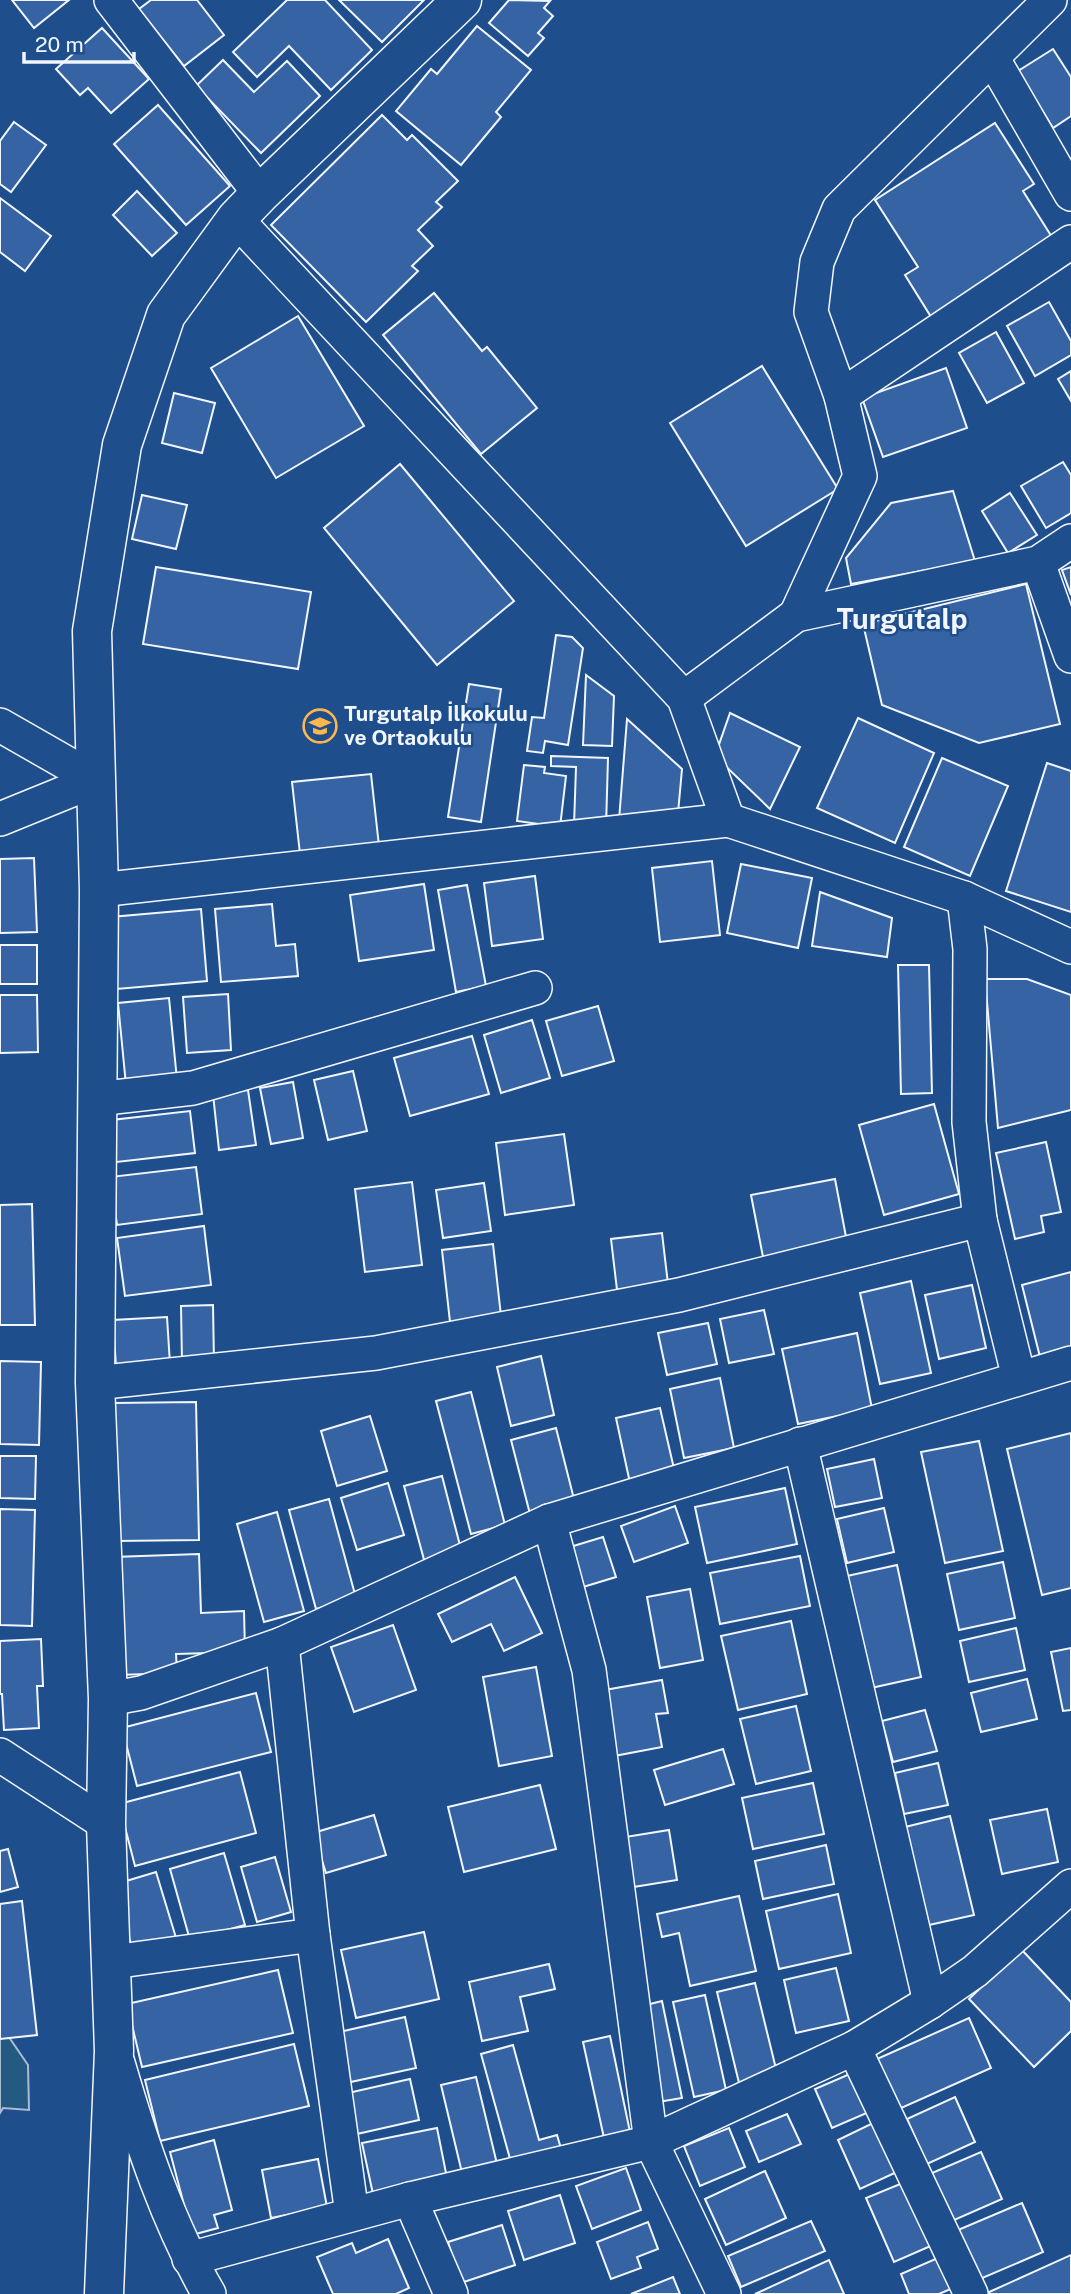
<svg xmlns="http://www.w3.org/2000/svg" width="1071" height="2294" viewBox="0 0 1071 2294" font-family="'Public Sans',sans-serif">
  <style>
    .green { fill: #245a82; stroke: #a8bbd7; stroke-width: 2 }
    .building { fill: #3563a3; stroke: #f2f6ff; stroke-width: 2 }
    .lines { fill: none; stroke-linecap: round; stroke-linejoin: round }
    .minor-casing { stroke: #f2f6ff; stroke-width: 36 }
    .tertiary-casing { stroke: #f2f6ff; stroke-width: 41 }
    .minor { stroke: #1f4e8c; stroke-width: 33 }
    .tertiary { stroke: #1f4e8c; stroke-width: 38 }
    .labels { text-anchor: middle; stroke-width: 5; stroke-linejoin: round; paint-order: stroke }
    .poi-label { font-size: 21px; font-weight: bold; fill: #f2f6ff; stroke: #1f4e8c; text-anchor: start }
    .district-label { font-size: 28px; font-weight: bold; fill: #f2f6ff; stroke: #1f4e8c }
  </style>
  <rect width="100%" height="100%" fill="#1f4e8c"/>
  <polygon class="green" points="0,2024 28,2065 29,2110 3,2108 0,2113"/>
  <g class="building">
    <polygon points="12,0 69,0 34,28"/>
    <polygon points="151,0 197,0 224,35 184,66 139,9"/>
    <polygon points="287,0 325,0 372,50 331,90 289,46 257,77 233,52"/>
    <polygon points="339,0 424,0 382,42"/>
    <polygon points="509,0 550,1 544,8 553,16 538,33 544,38 528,56 489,23"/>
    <polygon points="477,26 531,70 496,112 501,117 461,165 396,111 431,69 437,74"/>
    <polygon points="102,28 149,79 111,113 88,88 80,95 56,69"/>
    <polygon points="1053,49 1071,77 1071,116 1053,128 1018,71"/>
    <polygon points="223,60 254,92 287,61 320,96 261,153 196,86"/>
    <polygon points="158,105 230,186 186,225 114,144"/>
    <polygon points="382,115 407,140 412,135 458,181 436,202 442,207 418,230 433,246 412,266 418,271 366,322 271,225"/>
    <polygon points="14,122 46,145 11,192 0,184 0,141"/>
    <polygon points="995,123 1034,184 1023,191 1055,242 933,320 905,275 918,267 875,200"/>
    <polygon points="137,191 177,233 152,256 113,215"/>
    <polygon points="0,198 51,236 25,271 0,252"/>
    <polygon points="434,293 482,351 487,347 537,408 481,454 383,335"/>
    <polygon points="1049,302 1071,341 1071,355 1035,376 1007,326"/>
    <polygon points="298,316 364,426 276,478 211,368"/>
    <polygon points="996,332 1024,383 987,403 959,353"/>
    <polygon points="762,366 838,489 746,546 670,423"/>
    <polygon points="946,368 967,428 883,457 862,398"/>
    <polygon points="1071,371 1071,401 1058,379"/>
    <polygon points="174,393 215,403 202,453 162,443"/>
    <polygon points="1063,462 1071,475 1071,513 1046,528 1021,486"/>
    <polygon points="400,464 514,601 437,665 324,528"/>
    <polygon points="953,491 975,561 851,584 846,558 891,503"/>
    <polygon points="1010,493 1037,535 1008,553 982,511"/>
    <polygon points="142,495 187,505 176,549 132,539"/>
    <polygon points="156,567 311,592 298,669 143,644"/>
    <polygon points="1071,567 1071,595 1062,570"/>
    <polygon points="1026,584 1060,724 979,743 882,705 863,624"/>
    <polygon points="556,635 572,637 583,648 568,745 545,741 543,753 527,751 532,717 544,718"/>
    <polygon points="586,675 614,696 612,746 583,745"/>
    <polygon points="469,684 501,689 481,822 448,817"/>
    <polygon points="730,713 800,747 770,809 715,756"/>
    <polygon points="858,718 934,753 895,843 817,808"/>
    <polygon points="627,719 682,769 678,813 619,820"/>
    <polygon points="551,756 608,758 606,827 574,826 576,767 551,766"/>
    <polygon points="942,758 1008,786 970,876 904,847"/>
    <polygon points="1047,763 1071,771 1071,912 1006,891"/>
    <polygon points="524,765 545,767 544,773 566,776 560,827 517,821"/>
    <polygon points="371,774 379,846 300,854 292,782"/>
    <polygon points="34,858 37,932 0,933 0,859"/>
    <polygon points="712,861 720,935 660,942 652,868"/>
    <polygon points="741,864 812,878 798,948 727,933"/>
    <polygon points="535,876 543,939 492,946 484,883"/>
    <polygon points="424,884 434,950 359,961 350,895"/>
    <polygon points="467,885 486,986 456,992 438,890"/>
    <polygon points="820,892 892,918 887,957 812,946"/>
    <polygon points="272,904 276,946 295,944 298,976 221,982 215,909"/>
    <polygon points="201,909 207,981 117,989 111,917"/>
    <rect x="0" y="945" width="37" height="39"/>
    <polygon points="898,965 929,965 932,1093 901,1094"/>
    <polygon points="985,979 1027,979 1071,995 1071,1110 998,1128"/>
    <polygon points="228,994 231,1050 187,1053 183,997"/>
    <polygon points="0,995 37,995 38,1052 0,1053"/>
    <polygon points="169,998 177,1080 126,1085 118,1003"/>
    <polygon points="598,1006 614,1061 562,1076 546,1021"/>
    <polygon points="532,1020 550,1078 501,1093 484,1035"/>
    <polygon points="472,1036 489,1094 410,1116 394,1058"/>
    <polygon points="353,1071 367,1131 328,1140 314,1080"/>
    <polygon points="293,1082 303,1138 271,1144 260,1088"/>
    <polygon points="248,1090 256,1145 219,1150 213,1094"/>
    <polygon points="934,1104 959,1194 884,1215 859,1125"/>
    <polygon points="190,1111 195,1153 108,1163 103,1121"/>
    <polygon points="564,1134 574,1205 505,1215 496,1143"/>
    <polygon points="1046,1142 1061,1212 1041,1216 1044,1232 1015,1239 996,1153"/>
    <polygon points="196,1167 202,1214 117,1225 110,1177"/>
    <polygon points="835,1179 847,1242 763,1257 751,1195"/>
    <polygon points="412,1182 422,1265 365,1272 355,1189"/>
    <polygon points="484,1183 491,1231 443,1238 436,1190"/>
    <polygon points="32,1204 35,1325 0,1325 0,1205"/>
    <polygon points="204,1226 211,1285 125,1296 117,1238"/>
    <polygon points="662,1233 668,1284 617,1290 611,1239"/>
    <polygon points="493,1244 501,1316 450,1322 442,1250"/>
    <polygon points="1071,1272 1071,1349 1040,1357 1022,1285"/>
    <polygon points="911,1281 931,1373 880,1384 860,1293"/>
    <polygon points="972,1285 986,1348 939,1359 925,1295"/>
    <polygon points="213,1305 214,1363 182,1363 181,1306"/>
    <polygon points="764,1310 774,1354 729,1363 720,1319"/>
    <polygon points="167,1317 170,1364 116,1367 113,1320"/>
    <polygon points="708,1323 717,1364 667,1375 658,1333"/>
    <polygon points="857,1333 872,1409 798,1424 782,1349"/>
    <polygon points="541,1356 554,1415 511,1426 497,1367"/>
    <polygon points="0,1361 41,1362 39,1445 0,1444"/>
    <polygon points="720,1378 734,1448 684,1458 670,1389"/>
    <polygon points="471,1392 505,1525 471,1534 436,1401"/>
    <polygon points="196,1402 199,1540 116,1541 114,1403"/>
    <polygon points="660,1408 675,1473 630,1483 616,1418"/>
    <polygon points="370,1416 387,1471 337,1486 321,1431"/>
    <polygon points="556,1428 575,1503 530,1514 511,1440"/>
    <polygon points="1071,1433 1071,1588 1042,1595 1007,1449"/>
    <polygon points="979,1441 1003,1551 945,1563 921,1452"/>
    <polygon points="0,1456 36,1456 35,1499 0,1498"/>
    <polygon points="874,1459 882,1498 835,1507 827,1469"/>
    <polygon points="442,1476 463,1557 426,1567 404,1486"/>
    <polygon points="388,1483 404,1535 357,1550 341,1498"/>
    <polygon points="785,1488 797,1544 707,1563 695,1507"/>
    <polygon points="329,1499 356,1598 316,1609 289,1510"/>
    <polygon points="675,1506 688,1543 634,1562 621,1526"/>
    <polygon points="884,1508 894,1552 847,1563 837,1519"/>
    <polygon points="0,1509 35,1510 32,1626 0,1625"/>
    <polygon points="277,1512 304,1611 264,1622 237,1524"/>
    <polygon points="603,1537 616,1577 570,1591 557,1551"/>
    <polygon points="199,1554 201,1613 244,1611 245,1652 176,1654 177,1673 118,1675 113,1557"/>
    <polygon points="800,1556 810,1606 720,1624 710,1573"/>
    <polygon points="1003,1562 1015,1618 959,1630 947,1574"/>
    <polygon points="897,1565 921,1677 871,1688 847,1576"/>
    <polygon points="515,1577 542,1633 504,1651 491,1624 452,1642 438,1614"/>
    <polygon points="690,1589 703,1660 660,1668 647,1597"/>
    <polygon points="791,1621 807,1694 738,1710 721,1636"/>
    <polygon points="393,1625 416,1690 354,1712 331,1647"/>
    <polygon points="1016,1628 1025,1670 969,1682 960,1641"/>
    <polygon points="41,1639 43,1686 37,1686 39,1728 4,1730 2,1694 0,1694 0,1641"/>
    <polygon points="1071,1648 1071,1710 1063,1711 1051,1652"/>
    <polygon points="536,1667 552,1756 499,1766 483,1677"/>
    <polygon points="1027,1679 1037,1719 981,1732 971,1693"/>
    <polygon points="662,1680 668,1713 656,1714 662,1747 614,1756 593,1692"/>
    <polygon points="256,1693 271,1752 137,1786 122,1728"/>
    <polygon points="796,1706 811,1771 756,1784 740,1719"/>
    <polygon points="925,1710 937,1751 893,1762 882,1721"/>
    <polygon points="723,1749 734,1784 665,1805 654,1770"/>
    <polygon points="938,1763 948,1805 904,1814 895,1773"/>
    <polygon points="240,1772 256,1833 135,1866 119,1804"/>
    <polygon points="813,1783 824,1834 753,1849 742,1798"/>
    <polygon points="540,1785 556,1849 464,1872 448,1807"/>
    <polygon points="1047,1809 1058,1862 1002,1874 990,1820"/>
    <polygon points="374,1815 386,1855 326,1873 313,1833"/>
    <polygon points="950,1816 974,1915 929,1925 905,1827"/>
    <polygon points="669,1830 677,1880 621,1889 613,1839"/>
    <polygon points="826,1845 834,1884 763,1899 755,1861"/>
    <polygon points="8,1849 18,1887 0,1892 0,1851"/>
    <polygon points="224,1853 245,1925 190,1940 170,1869"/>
    <polygon points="275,1857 291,1912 257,1922 241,1867"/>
    <polygon points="156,1872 177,1941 134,1954 113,1885"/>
    <polygon points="838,1894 851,1953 779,1969 766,1911"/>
    <polygon points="739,1896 756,1971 690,1986 679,1933 662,1937 657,1914"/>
    <polygon points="22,1901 37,2035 0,2039 0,1904"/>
    <polygon points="424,1932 439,1999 356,2018 341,1950"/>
    <polygon points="1021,1949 1071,2002 1071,2031 1034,2067 969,1999"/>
    <polygon points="549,1964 555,1989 520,1997 528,2031 482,2041 469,1982"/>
    <polygon points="836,1968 849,2021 796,2033 784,1980"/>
    <polygon points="278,1970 293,2033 142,2067 127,2004"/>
    <polygon points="755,1983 778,2077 740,2087 717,1992"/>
    <polygon points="705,1995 726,2090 694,2097 673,2002"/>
    <polygon points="662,2001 682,2098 658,2102 638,2007"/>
    <polygon points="405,2017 416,2068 346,2083 335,2033"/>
    <polygon points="969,2018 991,2068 899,2109 877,2059"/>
    <polygon points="610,2036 630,2132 604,2138 583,2042"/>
    <polygon points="294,2044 309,2106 160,2141 145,2080"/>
    <polygon points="513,2045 539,2140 557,2135 562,2152 512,2166 481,2054"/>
    <polygon points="852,2073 869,2112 832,2128 815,2089"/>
    <polygon points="476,2077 498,2168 463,2177 441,2085"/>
    <polygon points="410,2079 419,2120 357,2134 348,2093"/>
    <polygon points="955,2097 975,2142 927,2164 907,2119"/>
    <polygon points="787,2114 801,2144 759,2162 746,2131"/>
    <polygon points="875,2122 899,2171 860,2189 838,2140"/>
    <polygon points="437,2128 447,2178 373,2194 362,2143"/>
    <polygon points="729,2128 745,2167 700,2186 684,2146"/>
    <polygon points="214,2140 232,2210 214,2215 218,2228 192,2235 170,2152"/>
    <polygon points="981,2152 1002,2199 952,2221 932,2173"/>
    <polygon points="318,2159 327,2207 271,2218 262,2170"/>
    <polygon points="626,2168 641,2210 592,2229 576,2186"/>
    <polygon points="765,2171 786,2218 726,2245 705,2199"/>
    <polygon points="905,2182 933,2245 894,2262 866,2198"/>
    <polygon points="560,2195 575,2243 524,2260 508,2211"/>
    <polygon points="1022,2203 1043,2252 980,2279 958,2230"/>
    <polygon points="811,2221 825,2251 741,2287 728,2256"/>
    <polygon points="648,2222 658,2249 637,2257 641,2268 611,2279 597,2242"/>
    <polygon points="502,2225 515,2265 461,2283 448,2242"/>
    <polygon points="388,2239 409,2288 396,2294 333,2294 317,2257 352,2243 356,2253"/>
    <polygon points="1071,2255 1071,2294 987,2294 987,2293"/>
    <polygon points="940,2257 953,2288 939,2294 909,2294 901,2274"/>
    <polygon points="829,2260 844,2294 755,2294"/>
    <polygon points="673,2277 680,2294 631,2294"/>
  </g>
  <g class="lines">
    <defs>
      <g id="minor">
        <polyline points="111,0 260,194"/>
        <polyline points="993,59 1071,194"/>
        <polyline points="236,219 684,698 728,820 964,898 1071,947"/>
        <polyline points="841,396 1071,242"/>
        <polyline points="1038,563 1071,656"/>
        <polyline points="796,615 860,476 841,396 811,312 817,262 839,209 1050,0"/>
        <polyline points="684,698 796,615 1038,563 1071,541"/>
        <polyline points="0,725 96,780"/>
        <polyline points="0,819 96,780"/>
        <polyline points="99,890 728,820"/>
        <polyline points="964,898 970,949 969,1122 980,1220 1019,1378"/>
        <polyline points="97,1099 193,1088 535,988"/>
        <polyline points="95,1383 376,1353 679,1295 980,1220"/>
        <polyline points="800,1444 930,2002"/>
        <polyline points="549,1521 589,1670 651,2142 724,2294"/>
        <polyline points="282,1644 313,1935 352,2214"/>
        <polyline points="108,1699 141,1693 282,1644 549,1521 1071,1363"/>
        <polyline points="0,1755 106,1824"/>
        <polyline points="112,1962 313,1935"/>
        <polyline points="854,2048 971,2294"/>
        <path d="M118,2063c23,79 50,160 91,231"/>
        <polyline points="410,2199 451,2294"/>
        <polyline points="189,2259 410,2199 651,2142 854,2048 930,2002 975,1971 1071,1886"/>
      </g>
      <polyline id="tertiary" points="104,2294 114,2051 106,1824 108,1699 95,1383 99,890 92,631 122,445 166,315 236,219 260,194 462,0"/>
    </defs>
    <use href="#minor" class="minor-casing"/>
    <use href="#tertiary" class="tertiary-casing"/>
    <use href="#minor" class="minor"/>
    <use href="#tertiary" class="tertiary"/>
  </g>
  <defs>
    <symbol id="school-ring" viewBox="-11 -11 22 22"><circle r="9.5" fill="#1f4e8c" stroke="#ffb74d" stroke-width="1.5"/><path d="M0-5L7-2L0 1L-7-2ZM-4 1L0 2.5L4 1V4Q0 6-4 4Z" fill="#ffb74d"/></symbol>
  </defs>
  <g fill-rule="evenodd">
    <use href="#school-ring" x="301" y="707" width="38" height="38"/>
  </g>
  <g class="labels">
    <g class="poi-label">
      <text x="344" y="721">Turgutalp İlkokulu<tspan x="344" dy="24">ve Ortaokulu</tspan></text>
    </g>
    <g class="district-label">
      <text x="902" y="629">Turgutalp</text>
    </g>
  </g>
  <path d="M24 52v10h110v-10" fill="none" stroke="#f2f6ff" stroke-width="3.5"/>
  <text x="35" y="52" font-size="21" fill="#f2f6ff" stroke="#1f4e8c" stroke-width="5" paint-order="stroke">20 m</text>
</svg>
